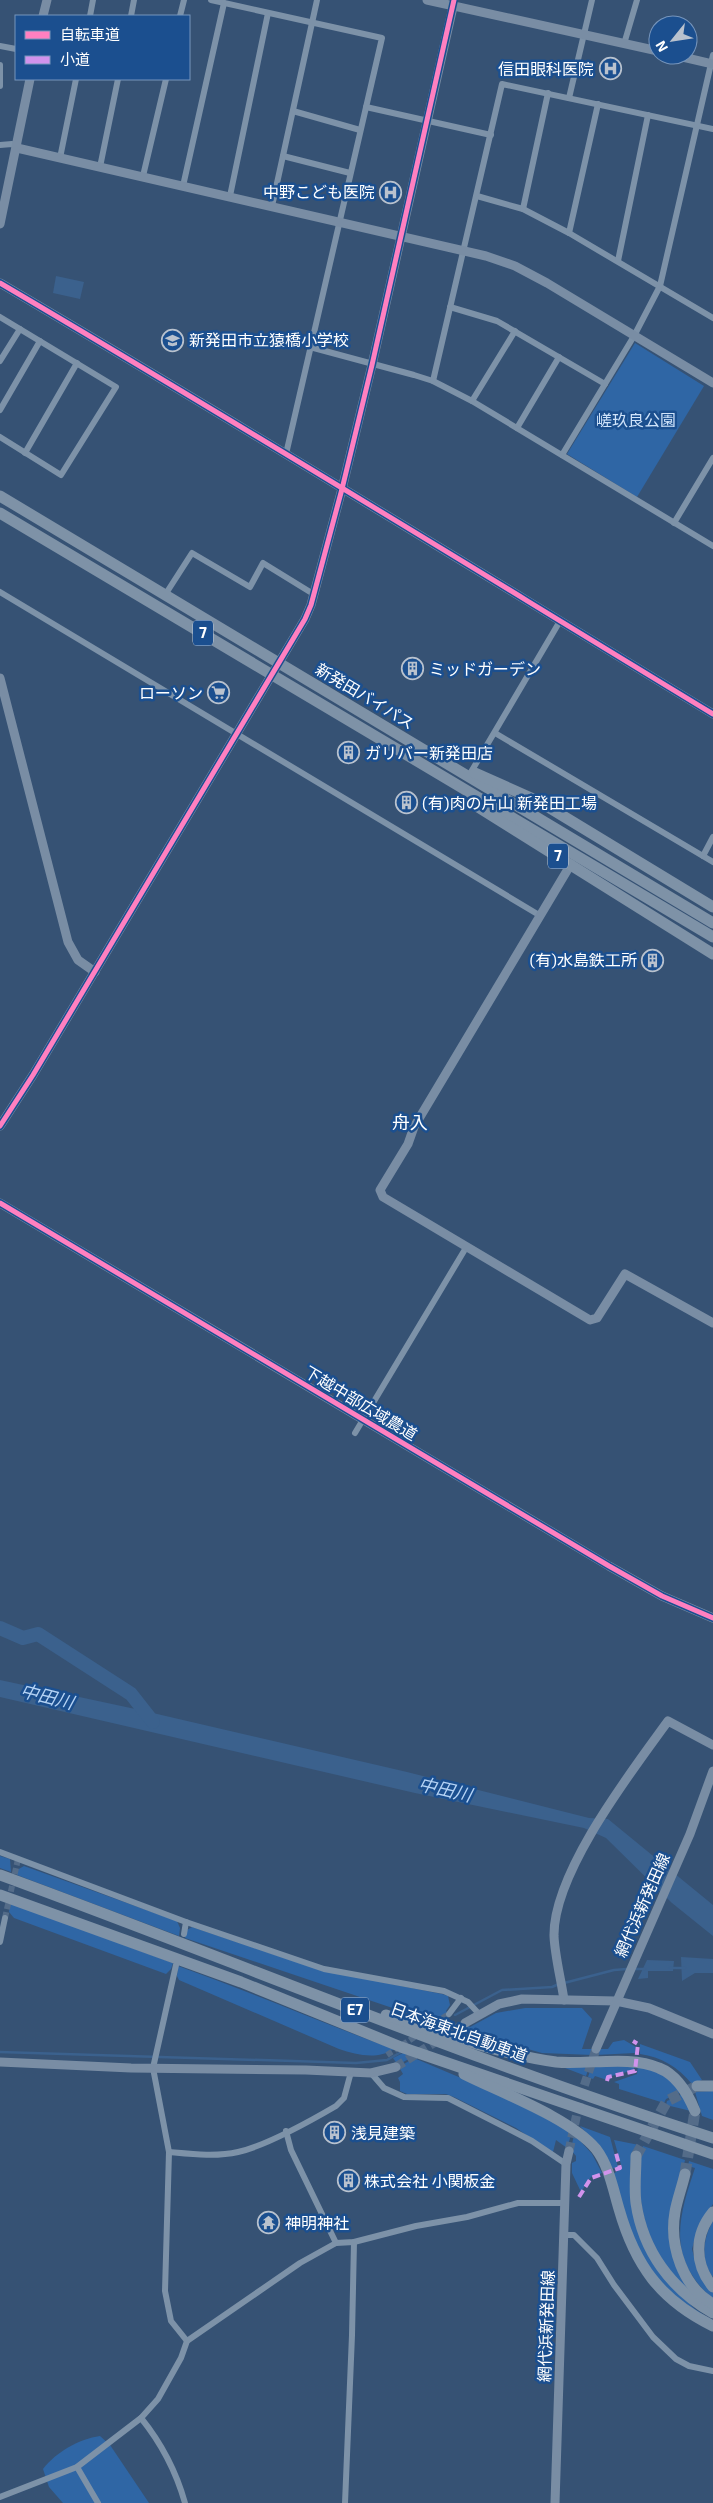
<svg xmlns="http://www.w3.org/2000/svg" width="713" height="2503" viewBox="0 0 713 2503" font-family="'Exo 2','Noto Sans JP',sans-serif">
  <style>
    .green { fill: #2f66a5 }
    .water { fill: #3b618d }
    .lines { fill: none; stroke-linecap: round; stroke-linejoin: round }
    .stream { stroke: #3b618d; stroke-width: 2.5 }
    .river { stroke: #3b618d; stroke-width: 14 }
    .street-tunnel { stroke: #546c89; stroke-width: 6; stroke-dasharray: 6 3; stroke-linecap: butt }
    .secondary-tunnel { stroke: #546c89; stroke-width: 9; stroke-dasharray: 9 4.5; stroke-linecap: butt }
    .highway-tunnel { stroke: #546c89; stroke-width: 11; stroke-dasharray: 11 5.5; stroke-linecap: butt }
    .street { stroke: #7d92a8; stroke-width: 6 }
    .secondary { stroke: #798da4; stroke-width: 9 }
    .highway { stroke: #7e92a7; stroke-width: 11 }
    .quiet { stroke: #d193ec; stroke-width: 4; stroke-dasharray: 8 4; stroke-linecap: butt }
    .cycleway-casing { stroke: #1b4f8f; stroke-width: 8 }
    .cycleway { stroke: #ff80c0; stroke-width: 5 }
    .labels { text-anchor: middle; stroke-width: 5; stroke-linejoin: round; paint-order: stroke }
    .shield { fill: #1b4f8f; stroke: #bbcadd; stroke-width: 1 }
    .shield-label { font-size: 15px; font-weight: bold; fill: #fff }
    .poi-label { font-size: 16px; fill: #fff; stroke: #1b4f8f; text-anchor: start }
    .park-label { font-size: 16px; fill: #cfe3fa; stroke: #1b4f8f }
    .street-label { font-size: 16px; fill: #fff; stroke: #1b4f8f }
    .neighbourhood-label { font-size: 18px; fill: #fff; stroke: #1b4f8f }
    .water-label { font-size: 18px; font-style: italic; fill: #b5d3f5; stroke: #1b4f8f }
  </style>
  <rect width="100%" height="100%" fill="#365274"/>
  <g class="green">
    <polygon points="635,343 704,386 637,497 567,454"/>
    <polygon points="0,1856 10,1859 11,1872 0,1868"/>
    <polygon points="24,1866 177,1921 180,1928 179,1936 17,1875 17,1870"/>
    <polygon points="10,1903 173,1963 171,1969 166,1974 14,1918 9,1912"/>
    <polygon points="192,1927 320,1970 442,1994 448,1996 450,2005 446,2011 448,2013 434,2022 185,1938 187,1930"/>
    <path d="M178,1966c73,26 143,57 216,83 -17,11 -37,6 -55,0l-160,-69 -2,-4z"/>
    <polygon points="525,2008 582,2008 592,2019 582,2049 595,2049 593,2055 542,2053 459,2030 466,2024 470,2027 496,2013"/>
    <polygon points="624,2040 636,2047 635,2053 595,2055 596,2049 608,2049 613,2042"/>
    <path d="M640,2044l50,18 12,18 -10,4c-14,-17 -31,-27 -52,-30z"/>
    <polygon points="403,2053 412,2057 398,2065 393,2058"/>
    <polygon points="414,2058 501,2095 572,2132 567,2148 556,2140 553,2152 550,2151 516,2128 454,2097 446,2094 407,2094 400,2091 400,2082 398,2078 403,2074 399,2067"/>
    <polygon points="552,2063 590,2064 586,2076"/>
    <polygon points="634,2064 634,2070 608,2077 607,2080 595,2076 593,2079 588,2077 592,2065"/>
    <polygon points="638,2065 658,2070 683,2091 666,2099 664,2103 619,2089 619,2084 614,2082 637,2074"/>
    <polygon points="713,2091 713,2120 702,2116 695,2092"/>
    <polygon points="685,2093 691,2111 666,2105 667,2101"/>
    <polygon points="580,2126 610,2137 618,2167 611,2169 604,2153"/>
    <polygon points="574,2134 592,2154 602,2173 591,2177 581,2192 572,2173 572,2163 576,2161 576,2156 571,2150"/>
    <path d="M614,2140l25,5 -2,7h-3l-4,17 1,35 37,79 27,26 18,12c-30,-16 -56,-36 -73,-66 -11,-19 -20,-59 -27,-81l9,-6z"/>
    <path d="M643,2146l42,14 -14,59 22,72h-6c-10,-13 -24,-26 -32,-40 -11,-22 -23,-82 -12,-105z"/>
    <path d="M689,2161l24,8v35l-15,23 -6,22 6,23 15,21v5c-8,-5 -16,-15 -21,-23 -22,-33 -9,-71 3,-107l-7,-2z"/>
    <path d="M713,2221v56c-13,-16 -10,-39 0,-56z"/>
    <path d="M100,2436l10,9 39,58h-86l-14,-16 -6,-18c13,-17 36,-30 57,-33z"/>
  </g>
  <g class="water">
    <polygon points="56,276 84,282 80,299 53,293"/>
    <polygon points="0,1680 140,1710 407,1772 589,1818 608,1819 713,1905 713,1936 672,1903 606,1838 584,1828 415,1793 13,1700 0,1697"/>
    <polygon points="681,1957 713,1959 713,1973 695,1973 682,1981"/>
    <polygon points="647,1960 674,1961 673,1971 648,1971 648,1978 638,1979"/>
  </g>
  <g class="lines">
    <g class="stream">
      <polyline points="670,1968 685,1968"/>
      <polyline points="633,1969 645,1969"/>
      <polyline points="564,1983 614,1970 627,1969"/>
      <polyline points="455,2015 502,1990 552,1987 559,1984"/>
      <polyline points="0,2052 356,2063 387,2060 401,2052"/>
    </g>
    <polyline class="river" points="0,1628 23,1638 38,1634 131,1694 153,1722"/>
    <g class="street-tunnel">
      <polyline points="5,1918 18,1859"/>
      <polyline points="427,2028 449,2014"/>
      <polyline points="387,2055 419,2034"/>
    </g>
    <g class="secondary-tunnel">
      <polyline points="396,2067 465,2023"/>
      <polyline points="569,2151 580,2099 596,2049"/>
    </g>
    <g class="highway-tunnel">
      <polyline points="636,2156 667,2101 697,2086"/>
      <polyline points="685,2174 695,2111"/>
    </g>
    <g class="street">
      <polyline points="211,0 382,38 286,454"/>
      <polyline points="90,16 93,0"/>
      <polyline points="131,16 134,0"/>
      <polyline points="180,16 184,0"/>
      <polyline points="624,44 637,0"/>
      <polyline points="0,46 16,49"/>
      <polyline points="0,65 0,86"/>
      <polyline points="569,98 592,0"/>
      <polyline points="366,107 491,135"/>
      <polyline points="293,111 360,130"/>
      <polyline points="0,145 12,144 17,148"/>
      <polyline points="283,156 350,173"/>
      <polyline points="60,158 76,79"/>
      <polyline points="100,167 118,79"/>
      <polyline points="143,176 166,79"/>
      <polyline points="183,186 224,3"/>
      <polyline points="230,196 268,13"/>
      <polyline points="477,196 523,209 569,233 713,318"/>
      <polyline points="272,206 317,0"/>
      <polyline points="523,209 548,93"/>
      <polyline points="569,233 598,104"/>
      <polyline points="618,261 648,115"/>
      <polyline points="450,307 497,321 605,384"/>
      <polyline points="0,317 116,387 61,475 0,437"/>
      <polyline points="310,347 414,375 433,381 472,401 713,546"/>
      <polyline points="0,361 20,329"/>
      <polyline points="433,381 502,84 713,129"/>
      <polyline points="472,401 515,331"/>
      <polyline points="0,410 40,341"/>
      <polyline points="517,428 559,357"/>
      <polyline points="25,453 77,363"/>
      <polyline points="562,455 634,336 660,286 713,55"/>
      <polyline points="674,523 713,458"/>
      <polyline points="0,592 539,915"/>
      <polyline points="165,595 192,553 250,587 263,563 315,595"/>
      <polyline points="495,733 713,862"/>
      <polyline points="471,772 560,621"/>
      <polyline points="703,856 713,837"/>
      <polyline points="355,1433 467,1246"/>
      <polyline points="0,1852 186,1922 324,1969 444,1991 468,2002 480,2015"/>
      <polyline points="184,1934 186,1922"/>
      <polyline points="0,1942 5,1918"/>
      <polyline points="176,1965 153,2068 169,2152 165,2291 171,2321 187,2341"/>
      <polyline points="449,2014 461,1998"/>
      <polyline points="371,2073 384,2088 404,2097 448,2098 532,2141 566,2164"/>
      <polyline points="286,2131 291,2150 336,2243"/>
      <path d="M169,2152c22,2 47,5 69,0 27,-6 74,-32 98,-46l8,-8 7,-26"/>
      <polyline points="564,2235 574,2235 597,2258 614,2285 653,2337 676,2359 689,2366 713,2371"/>
      <path d="M141,2418c21,26 35,53 44,85"/>
      <polyline points="77,2467 98,2503"/>
      <polyline points="0,2497 77,2467 141,2418 158,2399 181,2358 187,2341 300,2263 336,2243 354,2242 416,2226 467,2217 518,2203 564,2203"/>
      <polyline points="345,2503 352,2335 354,2242"/>
    </g>
    <g class="secondary">
      <polyline points="427,0 658,51"/>
      <polyline points="43,16 47,0"/>
      <polyline points="674,55 713,64"/>
      <polyline points="17,148 486,256 515,266 547,283 713,383"/>
      <polyline points="0,224 30,79"/>
      <path d="M0,283c240,141 476,287 713,431"/>
      <polyline points="0,678 68,942 78,960 95,972"/>
      <polyline points="571,864 414,1127 408,1144 380,1190 383,1197 590,1320 597,1318 625,1274 713,1323"/>
      <polyline points="0,1126 33,1075 305,619 311,605 342,489 372,365 453,7"/>
      <polyline points="0,1203 609,1566 662,1596 713,1618"/>
      <path d="M564,2000c-3,-21 -9,-43 -10,-64 -1,-63 77,-164 114,-215l45,24"/>
      <polyline points="465,2023 499,2004 522,1999 616,2001 649,2008 713,2034"/>
      <polyline points="596,2049 690,1834 713,1771"/>
      <polyline points="0,2062 131,2068 306,2070 371,2073 396,2067"/>
      <polyline points="555,2503 566,2164 569,2151"/>
    </g>
    <g class="highway">
      <polyline points="0,496 713,923"/>
      <polyline points="0,513 713,937"/>
      <polyline points="475,773 540,802 713,907"/>
      <polyline points="475,805 713,954"/>
      <path d="M0,1875c238,87 472,186 713,263"/>
      <polyline points="0,1895 241,1982 401,2047 713,2154"/>
      <path d="M386,2015c55,18 113,39 170,47 31,3 74,-7 103,6 18,7 29,26 36,43"/>
      <path d="M464,2074c38,19 106,44 132,75 13,17 17,40 23,60 16,56 41,91 94,117"/>
      <polyline points="697,2086 713,2086"/>
      <path d="M636,2156c0,15 -2,32 0,47 7,48 35,86 77,110"/>
      <path d="M685,2174c-3,13 -8,26 -10,38 -6,34 8,75 38,92"/>
      <path d="M713,2212c-19,23 -19,52 0,75"/>
    </g>
    <g class="quiet">
      <polyline points="607,2081 608,2077 635,2071 638,2044 633,2041"/>
      <polyline points="579,2197 591,2178 620,2168 616,2153"/>
    </g>
    <defs>
      <g id="cycleway">
        <path d="M0,283c240,141 476,287 713,431"/>
        <polyline points="0,1126 33,1075 305,619 311,605 342,489 372,365 454,0"/>
        <polyline points="0,1203 609,1566 662,1596 713,1618"/>
      </g>
    </defs>
    <use href="#cycleway" class="cycleway-casing"/>
    <use href="#cycleway" class="cycleway"/>
  </g>
  <defs>
    <symbol id="hospital-ring" viewBox="-11 -11 22 22"><circle r="9.5" fill="#1b4f8f" stroke="#b9c2ce" stroke-width="1.5"/><path d="M-5-5h3v3.5h4V-5h3V5h-3V1.5h-4V5h-3Z" fill="#b9c2ce"/></symbol>
    <symbol id="school-ring" viewBox="-11 -11 22 22"><circle r="9.5" fill="#1b4f8f" stroke="#b9c2ce" stroke-width="1.5"/><path d="M0-5L7-2L0 1L-7-2ZM-4 1L0 2.5L4 1V4Q0 6-4 4Z" fill="#b9c2ce"/></symbol>
    <symbol id="building-ring" viewBox="-11 -11 22 22"><circle r="9.5" fill="#1b4f8f" stroke="#b9c2ce" stroke-width="1.5"/><path d="M-4-6H4V6H1V3H-1V6H-4ZM-2.5-4.3h1.7v1.8h-1.7ZM.8-4.3h1.7v1.8H.8ZM-2.5-1h1.7V.8h-1.7ZM.8-1h1.7V.8H.8Z" fill="#b9c2ce"/></symbol>
    <symbol id="supermarket-ring" viewBox="-11 -11 22 22"><circle r="9.5" fill="#1b4f8f" stroke="#b9c2ce" stroke-width="1.5"/><path d="M-6-5.5h2.5l.6 2H6L4.5 2H-2.5L-4.4-4H-6ZM-1.5 3.2a1.3 1.3 0 1 0 .1 0ZM3 3.2a1.3 1.3 0 1 0 .1 0Z" fill="#b9c2ce"/></symbol>
    <symbol id="temple-ring" viewBox="-11 -11 22 22"><circle r="9.5" fill="#1b4f8f" stroke="#b9c2ce" stroke-width="1.5"/><path d="M0-6L5-2H3V0L6.5 2.5H4V6H1.5V3h-3V6H-4V2.5H-6.5L-3 0V-2H-5Z" fill="#b9c2ce"/></symbol>
  </defs>
  <g fill-rule="evenodd">
    <use href="#hospital-ring" x="598" y="56" width="25" height="25"/>
    <use href="#hospital-ring" x="378" y="180" width="25" height="25"/>
    <use href="#school-ring" x="160" y="328" width="25" height="25"/>
    <use href="#building-ring" x="400" y="656" width="25" height="25"/>
    <use href="#supermarket-ring" x="206" y="680" width="25" height="25"/>
    <use href="#building-ring" x="336" y="740" width="25" height="25"/>
    <use href="#building-ring" x="394" y="790" width="25" height="25"/>
    <use href="#building-ring" x="640" y="948" width="25" height="25"/>
    <use href="#building-ring" x="322" y="2120" width="25" height="25"/>
    <use href="#building-ring" x="336" y="2168" width="25" height="25"/>
    <use href="#temple-ring" x="256" y="2210" width="25" height="25"/>
  </g>
  <g class="labels">
    <g class="shield">
      <rect x="193" y="620.5" width="20" height="25" rx="4"/>
      <rect x="548" y="843.5" width="20" height="25" rx="4"/>
      <rect x="341" y="1997.5" width="28" height="25" rx="4"/>
    </g>
    <g class="shield-label">
      <text x="203" y="638">7</text>
      <text x="558" y="861">7</text>
      <text x="355" y="2015">E7</text>
    </g>
    <g class="poi-label">
      <text x="594" y="75" text-anchor="end">信田眼科医院</text>
      <text x="375" y="198" text-anchor="end">中野こども医院</text>
      <text x="189" y="346">新発田市立猿橋小学校</text>
      <text x="429" y="675">ミッドガーデン</text>
      <text x="203" y="699" text-anchor="end">ローソン</text>
      <text x="365" y="759">ガリバー新発田店</text>
      <text x="422" y="809">(有)肉の片山 新発田工場</text>
      <text x="637" y="966" text-anchor="end">(有)水島鉄工所</text>
      <text x="351" y="2139">浅見建築</text>
      <text x="364" y="2187">株式会社 小関板金</text>
      <text x="285" y="2229">神明神社</text>
    </g>
    <g class="park-label">
      <text x="636" y="426">嵯玖良公園</text>
    </g>
    <g class="street-label">
      <text transform="translate(365 696) rotate(31)" y="6">新発田バイパス</text>
      <text transform="translate(361 1403) rotate(31)" y="6">下越中部広域農道</text>
      <text transform="translate(642 1905) rotate(-66)" y="6">網代浜新発田線</text>
      <text transform="translate(459 2032) rotate(20)" y="6">日本海東北自動車道</text>
      <text transform="translate(546 2326) rotate(-88)" y="6">網代浜新発田線</text>
    </g>
    <g class="neighbourhood-label">
      <text x="410" y="1129">舟入</text>
    </g>
    <g class="water-label">
      <text transform="translate(47 1697) rotate(14)" y="6">中田川</text>
      <text transform="translate(445 1790) rotate(13)" y="6">中田川</text>
    </g>
  </g>
  <rect x="15" y="15" width="175" height="65" fill="#1b4f8f" stroke="#7695bc"/>
  <rect x="25" y="31" width="25" height="8" fill="#ff80c0" stroke="#7695bc"/>
  <text x="60" y="40" font-size="15" fill="#ffffff">自転車道</text>
  <rect x="25" y="56" width="25" height="8" fill="#d193ec" stroke="#7695bc"/>
  <text x="60" y="65" font-size="15" fill="#ffffff">小道</text>
  <g transform="translate(673 40) rotate(240)"><circle r="24" fill="#1b4f8f" stroke="#7695bc"/>
  <path d="M0-4L9 19L0 12L-9 19Z" fill="#b9c2ce"/>
  <text y="-8" font-size="14" font-weight="bold" text-anchor="middle" fill="#ffffff">N</text>
  </g>
</svg>
